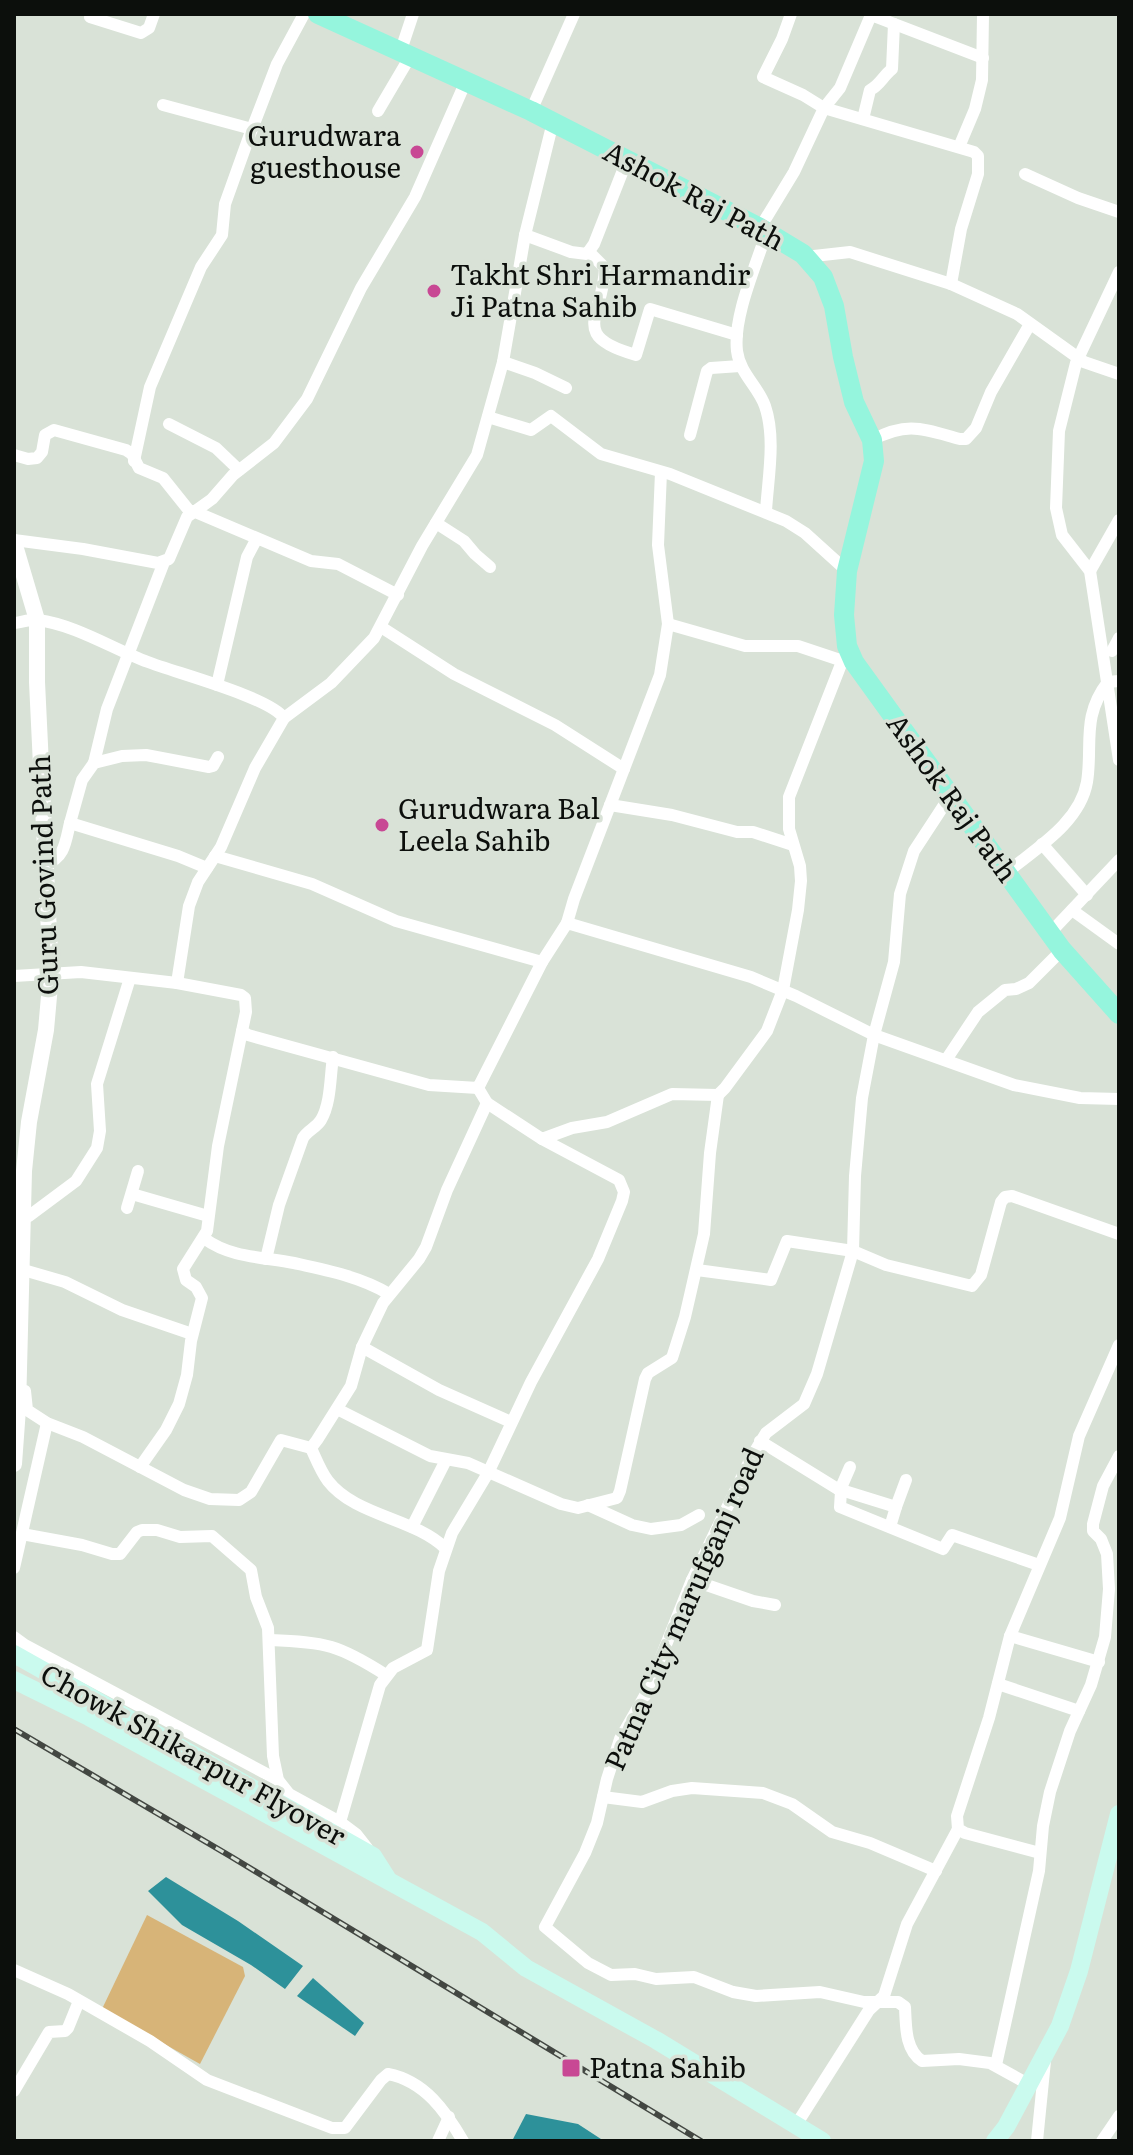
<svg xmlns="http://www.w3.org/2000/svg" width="1133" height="2155" viewBox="0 0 1133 2155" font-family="Literata,serif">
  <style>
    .green { fill: #d7b478 }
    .water { fill: #2d919a }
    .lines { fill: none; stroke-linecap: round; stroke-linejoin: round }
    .minor { stroke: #fff; stroke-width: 12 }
    .tertiary { stroke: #fff; stroke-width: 16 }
    .secondary { stroke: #cafaee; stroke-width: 18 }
    .primary { stroke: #95f5dd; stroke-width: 20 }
    .rail-casing { stroke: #434742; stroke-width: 6 }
    .rail { stroke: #d9e2d7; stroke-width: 3; stroke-dasharray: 9; stroke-linecap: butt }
    .poi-dot { fill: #c84894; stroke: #d9e2d7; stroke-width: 3 }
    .labels { text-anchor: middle; stroke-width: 7; stroke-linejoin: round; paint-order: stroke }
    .poi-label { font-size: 28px; fill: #0c0f0c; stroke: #d9e2d7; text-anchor: start }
    .street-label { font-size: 28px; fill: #0c0f0c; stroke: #d9e2d7 }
  </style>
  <rect width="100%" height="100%" fill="#d9e2d7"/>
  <polygon class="green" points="147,1915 243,1967 245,1976 200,2064 102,2009"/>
  <g class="water">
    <polygon points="166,1877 238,1921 303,1966 285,1989 251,1965 182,1925 148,1891"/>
    <polygon points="313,1978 364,2023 355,2036 297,1996"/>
    <polygon points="526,2114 578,2124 604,2141 512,2141"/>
  </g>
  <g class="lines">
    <g class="minor">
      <polyline points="90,17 141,33 149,28 154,14"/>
      <polyline points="401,50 413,14"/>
      <polyline points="163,105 252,129"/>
      <polyline points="378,111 411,55"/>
      <polyline points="531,111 574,14"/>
      <path d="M863,119l7,-29c10,-5 13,-14 22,-21l2,-45"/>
      <polyline points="959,147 975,109 982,80 983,14"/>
      <polyline points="1025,174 1078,198 1119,212"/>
      <polyline points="760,228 794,172 824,108 803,95 763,77 782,39 791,14"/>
      <polyline points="525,235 571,252 587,254 594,244 627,160"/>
      <path d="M589,252l16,16c-2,49 -37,68 31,87l14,-46 87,26"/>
      <polyline points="805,257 850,252 951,284 1017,314 1084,362 1119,374"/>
      <polyline points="1119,272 1076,363 1059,431 1056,508 1062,535 1090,571 1119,760"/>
      <polyline points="951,284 961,229 978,174 978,156 974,152 824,108 840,88 871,15 983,58"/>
      <polyline points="503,362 535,373 566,388"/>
      <polyline points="488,417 531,430 551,416 601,454 670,474 786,521 805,533 847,571"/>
      <polyline points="169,424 216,448 239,470"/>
      <polyline points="690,435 707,371 711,368 740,366"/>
      <path d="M872,440c36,-19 51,-11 88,-1h6l10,-11 15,-36 39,-68"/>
      <polyline points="14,455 28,459 37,458 42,452 45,435 54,430 126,450 132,454 139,468 163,478 191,513"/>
      <polyline points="134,461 150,387 201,267 222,235 225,204 249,137 277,64 304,14"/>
      <polyline points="193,511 311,561 338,564 398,595"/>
      <path d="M766,511c2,-33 10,-73 -1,-105 -7,-20 -25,-32 -28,-55 -4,-35 19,-85 30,-120"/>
      <polyline points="436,523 464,541 475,554 490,567"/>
      <polyline points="14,540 83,549 158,563 169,559 187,517 212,499 233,475 274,443 307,399 361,288 415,197 466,81"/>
      <polyline points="1090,571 1119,520"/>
      <path d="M14,623c8,-1 17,-4 24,-3 38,5 75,29 110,42 28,11 121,35 136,56l-29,50 -34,79 -23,35 -9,24 -12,77 -96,-11 -67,4"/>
      <polyline points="668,624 745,646 798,646 843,661"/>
      <polyline points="381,627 454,674 555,725 624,769"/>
      <polyline points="1112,651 1119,638"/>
      <polyline points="217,685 247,557 256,540"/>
      <polyline points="284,718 331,683 374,638 422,546 477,455 503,362 525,235 553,122"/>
      <polyline points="94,763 107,709 164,562"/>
      <path d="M950,796l-36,55 -14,43 -6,68 -20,73 -12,63 -7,78 -2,75 -36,123 -13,30 -38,29 -14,23 -60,124 -45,112 -27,47 -13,40 -10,44 -12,30 -40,74 43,36 23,12 24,-1 21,5 38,-2 39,15 23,4 64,-4 44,10h34l7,5c1,19 0,43 17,54l37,-2 31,4 38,21"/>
      <polyline points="610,805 672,815 737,832 753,832 793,845"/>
      <polyline points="1042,844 1087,895"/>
      <polyline points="215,856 312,884 396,921 542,962 567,923 751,977 796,996 874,1035 1014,1085 1080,1098 1119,1099"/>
      <path d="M46,863c19,-4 20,-24 24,-40"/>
      <polyline points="207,868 178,856 70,823 82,780 94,763 122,756 146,755 209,767 213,766 218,757"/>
      <path d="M1006,873c29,-24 74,-50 81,-91 6,-37 -6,-65 21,-100l11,-1"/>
      <polyline points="1072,910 1119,944"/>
      <polyline points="567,923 574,899 660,675 668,624 658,545 661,472"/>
      <polyline points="1050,933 1119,860"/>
      <polyline points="177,983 241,995 245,998 246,1012 242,1031 248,1035 429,1085 478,1088 542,962"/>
      <polyline points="946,1060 978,1012 1005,990 1016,989 1029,983 1062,950"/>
      <polyline points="478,1088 487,1103 542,1139 572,1128 607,1122 672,1094 718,1095 725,1088 767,1031 783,990 798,910 801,881 800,866 789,829 789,797 847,649"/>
      <polyline points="487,1103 447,1190 426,1247 419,1259 383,1303 362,1347 439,1390 511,1422"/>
      <polyline points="132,1194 208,1216"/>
      <polyline points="127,1208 138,1171"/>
      <polyline points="29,1216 76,1181 97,1148 100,1131 97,1084 130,978"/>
      <path d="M205,1239c26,19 59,18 89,24 32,7 67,14 95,31"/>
      <path d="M266,1259l13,-54 24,-67c5,-8 13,-10 18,-18 10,-17 9,-43 12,-63"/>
      <polyline points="697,1270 771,1280 787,1241 853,1251 886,1265 972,1286 981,1275 1001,1202 1005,1197 1012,1196 1119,1234"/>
      <polyline points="27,1271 65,1282 122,1310 192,1334"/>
      <polyline points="25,1391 27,1410 47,1423 83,1437 184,1490 210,1499 239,1500 251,1492 281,1440 311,1448 317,1440 351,1386 362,1347"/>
      <polyline points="337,1409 430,1456 468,1463 561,1504 578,1508 617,1498 620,1491 645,1379 648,1373 672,1358 685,1317 704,1234 710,1153 718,1095"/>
      <polyline points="760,1441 841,1491 840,1507 943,1549 952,1535 1039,1565"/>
      <path d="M311,1448c5,11 10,24 17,33 27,35 86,37 117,67"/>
      <polyline points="140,1467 166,1430 179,1404 187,1375 191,1341 202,1298 196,1287 186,1280 183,1269 207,1231 218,1146 242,1031"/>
      <polyline points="838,1489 896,1507 890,1527"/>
      <polyline points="840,1490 850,1467"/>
      <polyline points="588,1505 632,1525 651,1529 681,1525 699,1515"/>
      <polyline points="896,1507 906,1480"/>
      <polyline points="412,1527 446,1460"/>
      <polyline points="22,1534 82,1545 112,1554 120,1554 137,1532 142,1530 157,1530 180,1537 212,1536 251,1570 256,1597 268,1628 273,1756 278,1780 289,1794 340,1822 356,1834 367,1848"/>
      <polyline points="14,1568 47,1423"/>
      <polyline points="692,1580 753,1601 775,1605"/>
      <polyline points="1010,1636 1099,1662"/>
      <polyline points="14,1637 25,1645 278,1780"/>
      <path d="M270,1640c56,2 69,5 116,35"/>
      <polyline points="998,1684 1079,1711"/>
      <polyline points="603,1797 642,1802 672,1791 692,1788 763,1793 792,1804 832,1832 870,1843 936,1871"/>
      <polyline points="340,1822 380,1685 393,1668 427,1650 439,1571 452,1533 488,1473 531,1382 598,1259 622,1201 624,1192 619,1180 542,1139"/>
      <polyline points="1040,1853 965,1833 958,1829 957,1816 989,1718 1010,1636 1060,1518 1079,1436 1119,1345"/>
      <path d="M14,1970l54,24 82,47 57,39 125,48h13l36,-48 7,-6c37,7 58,38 75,67"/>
      <polyline points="996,2065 1039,1871 1043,1826 1050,1792 1070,1731 1091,1685 1105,1637 1109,1589 1107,1554 1101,1539 1093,1531 1093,1524 1103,1486 1119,1456"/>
      <polyline points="14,2091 49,2032 65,2031 68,2028 79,2001"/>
      <polyline points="796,2125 869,2010 884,1996 907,1924 958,1829"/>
      <polyline points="438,2141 449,2117"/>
      <polyline points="1037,2141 1045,2061"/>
      <polyline points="1102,2141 1119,2116"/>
    </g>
    <polyline class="tertiary" points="14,542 37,620 37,682 51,974 46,1030 29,1122 24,1171 18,1409 14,1464"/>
    <g class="secondary">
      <polyline points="14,1654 373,1856 387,1878"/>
      <polyline points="14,1680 89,1717 482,1932 526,1968 656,2040 822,2141"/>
      <polyline points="995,2141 1006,2127 1060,2026 1079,1971 1119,1814"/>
    </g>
    <polyline class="primary" points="318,14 531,111 760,228 803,254 823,277 834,306 843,357 854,402 872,440 874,461 847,571 844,615 847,646 854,662 1062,950 1119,1014"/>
    <defs>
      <polyline id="rail" points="14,1729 230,1856 701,2141"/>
    </defs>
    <use href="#rail" class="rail-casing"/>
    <use href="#rail" class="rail"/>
  </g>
  <g class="poi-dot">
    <circle cx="417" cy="152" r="8"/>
    <circle cx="434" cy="291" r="8"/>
    <circle cx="382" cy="825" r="8"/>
    <rect x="561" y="2058" width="20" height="20" rx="4"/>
  </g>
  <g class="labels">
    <g class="poi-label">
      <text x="401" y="146" text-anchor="end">Gurudwara<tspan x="401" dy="32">guesthouse</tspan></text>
      <text x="450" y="285">Takht Shri Harmandir<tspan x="450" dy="32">Ji Patna Sahib</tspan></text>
      <text x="398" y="819">Gurudwara Bal<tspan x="398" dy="32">Leela Sahib</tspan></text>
      <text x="589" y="2078">Patna Sahib</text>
    </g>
    <g class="street-label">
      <text transform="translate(694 196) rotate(28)" y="10">Ashok Raj Path</text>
      <text transform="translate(952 798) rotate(54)" y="10">Ashok Raj Path</text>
      <text transform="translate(44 875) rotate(-92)" y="10">Guru Govind Path</text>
      <text transform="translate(684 1609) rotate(-66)" y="10">Patna City marufganj road</text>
      <text transform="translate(193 1755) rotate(29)" y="10">Chowk Shikarpur Flyover</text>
    </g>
  </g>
  <rect width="1133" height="2155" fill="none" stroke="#0c0f0c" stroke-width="32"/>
</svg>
